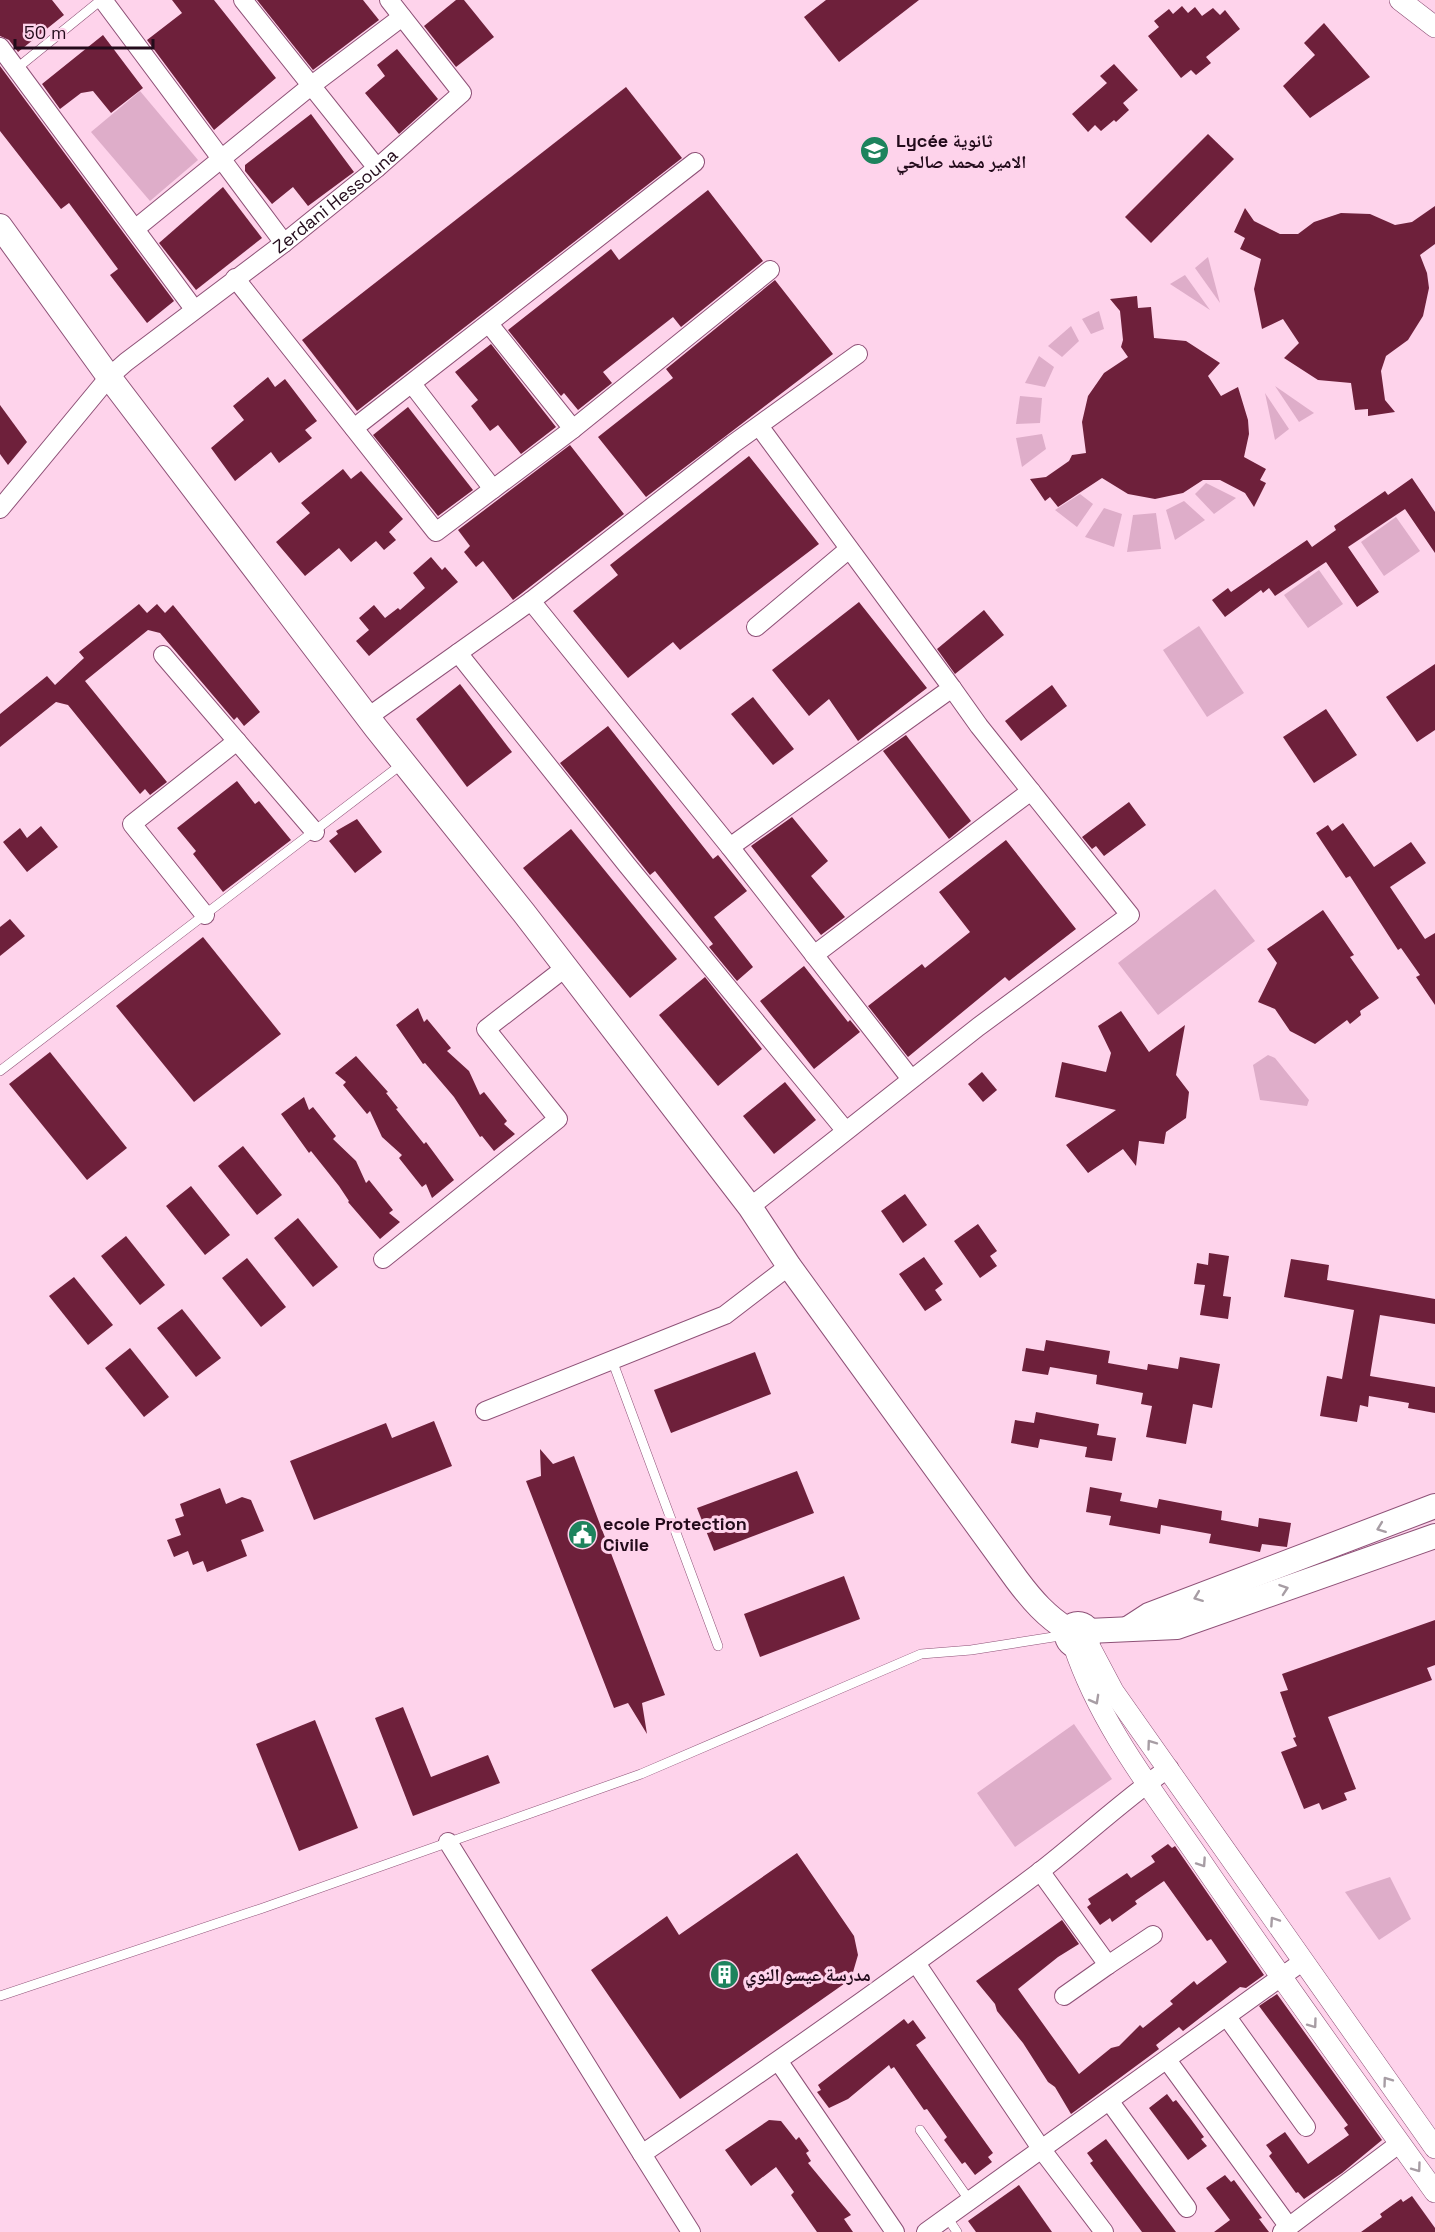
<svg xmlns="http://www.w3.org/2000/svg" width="1435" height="2232" viewBox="0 0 1435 2232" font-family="'Space Grotesk','Noto Naskh Arabic',sans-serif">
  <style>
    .green { fill: #deadc9 }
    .building { fill: #6e203b }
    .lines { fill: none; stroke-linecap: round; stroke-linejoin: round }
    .service-casing { stroke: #8e5177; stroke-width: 10 }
    .minor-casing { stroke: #8e5177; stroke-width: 20 }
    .tertiary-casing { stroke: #8e5177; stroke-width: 22 }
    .secondary-casing { stroke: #8e5177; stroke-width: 26 }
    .service { stroke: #fff; stroke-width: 9 }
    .minor { stroke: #fff; stroke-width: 18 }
    .tertiary { stroke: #fff; stroke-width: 21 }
    .secondary { stroke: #fff; stroke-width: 24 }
    .oneway { stroke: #a79da4 }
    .labels { text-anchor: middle; stroke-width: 6; stroke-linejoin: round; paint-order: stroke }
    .poi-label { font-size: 18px; font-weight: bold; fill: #230b1b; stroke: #fed3eb; text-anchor: start }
    .street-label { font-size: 18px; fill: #230b1b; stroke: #fed3eb }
  </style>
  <rect width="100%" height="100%" fill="#fed3eb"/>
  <g class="green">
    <polygon points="140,91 198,160 150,201 91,132"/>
    <polygon points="1208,257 1220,303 1195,268"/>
    <polygon points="1185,275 1210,310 1170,284"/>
    <polygon points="1099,311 1104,329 1091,334 1082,319"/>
    <polygon points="1071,326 1079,341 1062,357 1048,346"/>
    <polygon points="1039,356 1054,367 1045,387 1025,383"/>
    <polygon points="1275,386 1314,413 1299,422"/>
    <polygon points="1265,393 1289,429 1275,440"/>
    <polygon points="1020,396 1042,398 1040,423 1016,424"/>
    <polygon points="1042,434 1046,449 1022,467 1016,438"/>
    <polygon points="1206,483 1236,498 1214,514 1195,494"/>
    <polygon points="1080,494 1093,504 1077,527 1055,510"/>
    <polygon points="1184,501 1205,520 1175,540 1166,510"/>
    <polygon points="1104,508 1122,514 1114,547 1085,537"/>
    <polygon points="1156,513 1161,549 1127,552 1133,515"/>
    <polygon points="1396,517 1420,551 1384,576 1361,542"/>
    <polygon points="1319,570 1343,604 1308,628 1284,595"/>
    <polygon points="1199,626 1244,693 1207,717 1163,650"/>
    <polygon points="1215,889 1255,941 1158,1015 1118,963"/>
    <polygon points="1268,1055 1275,1058 1309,1100 1307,1106 1260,1100 1253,1065"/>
    <polygon points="1074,1724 1112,1779 1015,1847 977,1793"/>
    <polygon points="1390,1877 1411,1919 1379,1940 1345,1892"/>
  </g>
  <g class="building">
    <polygon points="0,0 52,0 64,15 18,52 9,40 0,36"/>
    <polygon points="172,0 214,0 276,78 214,130 147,40 182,13"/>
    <polygon points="257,0 363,0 379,20 313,70"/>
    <polygon points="456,0 464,0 494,37 456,67 424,26"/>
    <polygon points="826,0 919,0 839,62 804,17"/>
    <polygon points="1182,6 1188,13 1195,7 1202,16 1213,8 1220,15 1225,10 1240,29 1206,57 1211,63 1196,75 1191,70 1181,78 1148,36 1159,27 1154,21 1169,9 1173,14"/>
    <polygon points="1324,23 1370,77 1310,118 1283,86 1315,55 1304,43"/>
    <polygon points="103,35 143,88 111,113 93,91 81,93 60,109 42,84"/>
    <polygon points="397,49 438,99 399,134 365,93 385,76 377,65"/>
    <polygon points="1114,64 1138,90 1123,103 1129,110 1116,122 1114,120 1101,131 1095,125 1088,132 1072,114 1107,83 1100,76"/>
    <polygon points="0,66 174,301 147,323 110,275 118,269 69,203 61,209 0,131"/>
    <polygon points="626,87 682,158 357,411 302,340"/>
    <polygon points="311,114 354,172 308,206 293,187 272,204 245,171 245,165"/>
    <polygon points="1208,134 1234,159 1151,243 1125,217"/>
    <polygon points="223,187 262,238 196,290 159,243"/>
    <polygon points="708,190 763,261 681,327 673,317 603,372 612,383 578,410 564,393 561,396 508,330 611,249 619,260"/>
    <polygon points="1435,206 1435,244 1420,255 1427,273 1429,288 1423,316 1408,340 1386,356 1381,371 1385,400 1395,412 1368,416 1368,409 1355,410 1351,383 1318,380 1284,358 1299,343 1283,319 1262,329 1254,289 1261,259 1240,249 1245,238 1234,232 1245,208 1254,221 1280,234 1298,234 1314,222 1341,213 1370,214 1395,225 1412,222"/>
    <polygon points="775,280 833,354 646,497 598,437 673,378 666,369"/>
    <polygon points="1137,296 1138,308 1151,307 1154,338 1186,341 1220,363 1208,376 1221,396 1238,387 1248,420 1249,434 1244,457 1266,469 1260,480 1266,483 1254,507 1245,493 1220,480 1203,480 1183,493 1155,499 1128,494 1102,478 1058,507 1050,497 1045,501 1030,479 1046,477 1069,461 1072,455 1086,453 1082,422 1088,396 1104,373 1128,357 1121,347 1123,340 1120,311 1110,299"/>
    <polygon points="491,344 556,427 521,454 498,425 490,431 471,406 478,400 455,372"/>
    <polygon points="268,377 275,387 285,379 317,421 305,430 312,438 279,463 271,452 235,481 211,448 244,420 233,406"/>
    <polygon points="0,405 27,442 8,465 0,454"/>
    <polygon points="408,407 473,490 438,516 373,435"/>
    <polygon points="570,445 624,514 513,600 483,561 476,567 464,552 470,546 458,530"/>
    <polygon points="749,456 819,544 680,650 673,642 628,678 573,611 618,575 610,565"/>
    <polygon points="343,469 351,479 361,471 403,519 389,532 396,540 384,550 376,541 351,562 339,548 305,576 276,542 310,513 301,503"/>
    <polygon points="1412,478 1435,512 1435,553 1405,509 1348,547 1379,592 1357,607 1326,562 1275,596 1269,588 1263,593 1261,590 1225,617 1212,600 1228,588 1231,592 1307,540 1312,547 1336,530 1334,526 1385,491 1388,495"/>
    <polygon points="431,557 442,570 445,567 458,582 369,656 356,641 369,630 359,618 374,605 385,618 398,608 400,610 425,588 413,573"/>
    <polygon points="859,602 927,688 858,741 829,699 809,716 772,670"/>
    <polygon points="139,604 147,613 157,604 165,613 173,605 260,712 244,726 237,717 234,720 160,633 148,630 85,681 167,782 150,795 145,789 140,794 68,705 56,702 0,747 0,714 47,676 55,685 84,658 79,652"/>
    <polygon points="984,610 1004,635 955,674 937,649"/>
    <polygon points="1435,664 1435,730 1417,742 1386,697"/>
    <polygon points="460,684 512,752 467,787 416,719"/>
    <polygon points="1052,685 1067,706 1021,741 1005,721"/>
    <polygon points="753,697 794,749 773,765 731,714"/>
    <polygon points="1326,709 1357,755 1314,783 1283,737"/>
    <polygon points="608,726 713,859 718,855 747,891 714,917 753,967 737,981 709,947 713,944 655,871 650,875 560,763"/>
    <polygon points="906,735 971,821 949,839 883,751"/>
    <polygon points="237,781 255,804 259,801 291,840 223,892 193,854 196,851 177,828"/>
    <polygon points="1129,802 1146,825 1104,856 1096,846 1092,849 1082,837"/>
    <polygon points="792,817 828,861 811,876 845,917 821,935 751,846"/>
    <polygon points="357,819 382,852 355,873 329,841 338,834 336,831"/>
    <polygon points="1343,823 1374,867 1411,842 1426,863 1390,887 1425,939 1435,933 1435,1005 1416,977 1420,975 1401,948 1398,950 1350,876 1346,878 1316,833 1328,825 1332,831"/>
    <polygon points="41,826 58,847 27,872 3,842 20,828 27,838"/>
    <polygon points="571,829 677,959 630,998 523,868"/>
    <polygon points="1006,840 1076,929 1009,981 1005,977 908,1057 868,1006 922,964 925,968 970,932 939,892"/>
    <polygon points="1323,910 1354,955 1350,957 1379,998 1360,1011 1361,1015 1350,1024 1347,1020 1315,1044 1290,1031 1275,1009 1258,1002 1277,963 1267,949"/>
    <polygon points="10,919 25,936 0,956 0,927"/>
    <polygon points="203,937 281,1034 194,1102 116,1006"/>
    <polygon points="804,966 848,1022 850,1020 860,1032 814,1069 760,1001"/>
    <polygon points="705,977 762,1049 718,1086 659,1015"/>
    <polygon points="418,1008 424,1022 427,1019 451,1048 447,1051 469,1071 480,1095 484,1092 507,1121 504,1124 515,1134 494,1151 482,1136 480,1137 454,1097 425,1063 423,1064 396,1025"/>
    <polygon points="1121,1011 1149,1052 1185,1025 1176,1075 1189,1092 1186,1118 1166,1132 1164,1144 1139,1141 1136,1166 1123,1149 1088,1173 1066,1145 1116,1110 1055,1097 1062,1062 1106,1072 1111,1053 1098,1026"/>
    <polygon points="50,1052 127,1148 87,1180 9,1084"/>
    <polygon points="356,1056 388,1092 386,1093 398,1108 396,1109 424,1144 426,1142 454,1180 432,1198 426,1184 422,1187 399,1158 402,1155 382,1137 370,1111 367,1114 343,1085 346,1082 335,1073"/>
    <polygon points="982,1072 997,1090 983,1102 968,1084"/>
    <polygon points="785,1082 816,1120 774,1154 743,1116"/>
    <polygon points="304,1097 309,1110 313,1107 336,1136 333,1139 356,1161 366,1183 369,1180 393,1210 389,1213 400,1222 380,1239 348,1202 349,1201 339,1186 311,1151 309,1153 281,1114"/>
    <polygon points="243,1146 282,1195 257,1215 218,1166"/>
    <polygon points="191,1186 230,1235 205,1255 166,1206"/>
    <polygon points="905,1194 927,1225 903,1243 881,1211"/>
    <polygon points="298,1218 338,1267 313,1287 274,1238"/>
    <polygon points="978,1224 997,1251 990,1256 997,1266 980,1278 954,1241"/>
    <polygon points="126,1236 165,1285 140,1305 101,1256"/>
    <polygon points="1209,1253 1229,1256 1223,1296 1231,1297 1228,1319 1200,1315 1205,1285 1194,1284 1197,1263 1208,1265"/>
    <polygon points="924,1257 943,1284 935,1290 942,1300 925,1311 899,1274"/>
    <polygon points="247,1258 286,1307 261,1327 222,1278"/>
    <polygon points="1291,1259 1329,1265 1327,1280 1435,1299 1435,1324 1380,1315 1370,1376 1435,1387 1435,1413 1408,1408 1409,1403 1369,1396 1368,1407 1360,1405 1357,1422 1320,1416 1327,1376 1342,1379 1354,1310 1284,1297"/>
    <polygon points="74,1277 113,1325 88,1345 49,1296"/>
    <polygon points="182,1309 221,1358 196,1377 157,1328"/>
    <polygon points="1046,1340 1110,1351 1108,1363 1147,1370 1148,1364 1178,1369 1180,1357 1220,1364 1212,1408 1193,1404 1186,1444 1146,1437 1152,1406 1141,1404 1143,1393 1096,1384 1097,1375 1050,1367 1048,1375 1022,1371 1026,1348 1044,1351"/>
    <polygon points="130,1348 169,1397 144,1417 105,1368"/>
    <polygon points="755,1352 771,1394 671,1433 654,1390"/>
    <polygon points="1036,1412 1099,1424 1097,1435 1116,1438 1112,1461 1085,1457 1087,1447 1040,1439 1038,1448 1011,1443 1015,1420 1034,1423"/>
    <polygon points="434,1421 452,1466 314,1520 290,1461 386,1423 392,1438"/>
    <polygon points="540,1449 553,1464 574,1456 665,1695 642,1703 647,1734 628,1703 614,1708 526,1481 541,1476"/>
    <polygon points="797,1471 814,1513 714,1551 697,1508"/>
    <polygon points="1090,1487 1122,1493 1120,1501 1157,1508 1159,1499 1222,1511 1221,1520 1258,1527 1259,1518 1291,1523 1287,1547 1262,1544 1260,1552 1209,1543 1211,1534 1161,1525 1160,1534 1109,1525 1111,1516 1086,1512"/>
    <polygon points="220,1488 226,1504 242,1497 251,1500 264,1531 241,1540 247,1556 207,1572 203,1561 193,1565 188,1551 174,1557 167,1540 181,1535 175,1519 184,1516 180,1504"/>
    <polygon points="844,1576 860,1619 760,1657 744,1614"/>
    <polygon points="1435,1620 1435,1665 1427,1668 1432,1680 1328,1717 1356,1789 1344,1793 1347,1800 1322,1810 1319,1803 1304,1809 1281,1752 1297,1746 1293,1738 1296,1737 1280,1692 1288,1690 1282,1674"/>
    <polygon points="403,1707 431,1777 488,1755 500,1783 413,1816 375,1718"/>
    <polygon points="315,1720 358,1828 299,1851 256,1744"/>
    <polygon points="1168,1844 1172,1848 1175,1846 1264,1975 1246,1988 1240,1987 1183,2031 1179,2027 1156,2045 1159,2049 1071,2114 1055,2087 1048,2082 1023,2043 997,2011 995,2004 976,1981 1062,1920 1079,1944 1058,1957 1018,1989 1079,2074 1111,2048 1119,2046 1140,2025 1143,2028 1173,2004 1170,2001 1194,1981 1197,1985 1227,1962 1211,1939 1207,1941 1164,1881 1135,1901 1137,1904 1112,1922 1110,1918 1100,1925 1087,1907 1091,1904 1088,1899 1127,1873 1131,1878 1155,1862 1151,1856"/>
    <polygon points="797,1853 854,1936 858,1955 851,1979 680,2099 591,1970 667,1916 679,1935"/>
    <polygon points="1277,1994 1382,2140 1342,2173 1304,2199 1298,2192 1296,2193 1269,2156 1272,2153 1266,2145 1285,2132 1308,2164 1349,2135 1344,2128 1348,2125 1259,2006"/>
    <polygon points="904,2019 908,2024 913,2020 926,2038 916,2045 993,2153 988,2157 992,2162 975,2175 965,2162 962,2164 944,2140 947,2137 927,2109 924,2110 894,2067 891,2069 889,2065 848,2099 829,2108 817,2092 821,2090 818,2085"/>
    <polygon points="1167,2094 1173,2102 1176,2100 1190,2118 1204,2137 1201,2139 1207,2146 1188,2160 1149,2108"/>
    <polygon points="769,2120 781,2121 796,2140 799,2137 809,2151 806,2153 811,2161 808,2163 851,2215 844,2219 853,2232 817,2232 791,2195 794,2192 776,2167 751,2186 725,2150"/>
    <polygon points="1106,2139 1145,2191 1176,2232 1142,2232 1090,2163 1093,2161 1087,2153"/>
    <polygon points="1225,2175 1231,2182 1234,2180 1262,2218 1259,2219 1269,2232 1214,2232 1230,2220 1206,2188"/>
    <polygon points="1019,2185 1052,2232 976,2232 968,2221"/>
    <polygon points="1412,2196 1435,2228 1435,2232 1361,2232 1382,2217 1380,2214 1401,2199 1403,2202"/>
  </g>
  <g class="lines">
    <defs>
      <g id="service">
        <polyline points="16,69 101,0"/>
        <polyline points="0,1071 402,764"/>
        <polyline points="612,1360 718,1646"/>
        <polyline points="0,1996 263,1908 641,1774 921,1654 971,1650 1066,1635"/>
        <polyline points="920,2130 970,2201"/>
        <polyline points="947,2217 957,2232"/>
      </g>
      <g id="minor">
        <polyline points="103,0 284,243"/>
        <polyline points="243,0 377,168"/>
        <polyline points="0,47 194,309"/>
        <polyline points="135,229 312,85 402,17"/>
        <polyline points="235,278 436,532 573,429 770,270"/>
        <polyline points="489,324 573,429"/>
        <polyline points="412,384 493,489"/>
        <polyline points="354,428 695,162"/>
        <path id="s1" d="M0,509l109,-132 17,-15 158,-119 93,-75 85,-75 -73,-93"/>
        <polyline points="531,601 730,847 952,688 759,426"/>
        <polyline points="756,627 849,549"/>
        <polyline points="458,653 627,865 845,1130"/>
        <polyline points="163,655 315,832"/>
        <polyline points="368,717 531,601 733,444 858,354"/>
        <polyline points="730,847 911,1079"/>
        <polyline points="205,915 132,824 237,741"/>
        <polyline points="814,955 1031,791"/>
        <polyline points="750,1207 978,1027 1130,915 979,726 952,688"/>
        <polyline points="383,1259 558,1119 486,1029 565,968"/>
        <polyline points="485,1411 725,1315 789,1266"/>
        <polyline points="448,1842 642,2154"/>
        <polyline points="1040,1871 1108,1965 1064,1996"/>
        <polyline points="916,1963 1042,2150 1104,2232"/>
        <polyline points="1108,1965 1153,1935"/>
        <polyline points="1227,2017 1306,2127"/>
        <polyline points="1167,2060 1289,2227"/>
        <polyline points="779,2062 895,2232"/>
        <polyline points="1110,2102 1187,2208"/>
        <path d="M691,2232l-49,-78c134,-91 266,-184 396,-281 44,-34 85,-73 131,-105"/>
        <polyline points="926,2232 1302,1962"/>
        <polyline points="1282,2232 1400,2143"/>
      </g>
      <g id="tertiary">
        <polyline points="1400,0 1435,27"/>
        <polyline points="1087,1642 1113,1691 1435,2148"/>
        <path d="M1074,1646c26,78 78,144 124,211 77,113 157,224 237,335"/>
      </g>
      <g id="secondary">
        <path d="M0,226l109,151 267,351 148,185 226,294 39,59 228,314c15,20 29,36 51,50"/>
        <circle cx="1078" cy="1635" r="11"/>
        <polyline points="1129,1628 1149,1615 1435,1506"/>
        <polyline points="1088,1631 1177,1627 1435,1536"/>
      </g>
    </defs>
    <use href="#service" class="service-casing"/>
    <use href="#minor" class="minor-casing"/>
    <use href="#tertiary" class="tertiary-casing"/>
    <use href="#secondary" class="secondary-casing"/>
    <use href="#service" class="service"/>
    <use href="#minor" class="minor"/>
    <use href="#tertiary" class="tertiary"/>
    <use href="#secondary" class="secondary"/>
  </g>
  <defs><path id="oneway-chevron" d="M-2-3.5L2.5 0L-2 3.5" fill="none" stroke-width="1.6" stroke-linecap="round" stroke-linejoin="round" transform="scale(1.5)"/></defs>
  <g class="oneway">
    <use href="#oneway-chevron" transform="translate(1381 1528) rotate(159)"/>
    <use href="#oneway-chevron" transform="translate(1284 1589) rotate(-19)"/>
    <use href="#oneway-chevron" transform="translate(1198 1597) rotate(159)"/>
    <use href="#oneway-chevron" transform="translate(1095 1700) rotate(61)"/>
    <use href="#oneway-chevron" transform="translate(1151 1744) rotate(-126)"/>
    <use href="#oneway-chevron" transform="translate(1202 1863) rotate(56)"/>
    <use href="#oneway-chevron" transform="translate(1274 1921) rotate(-124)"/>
    <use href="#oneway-chevron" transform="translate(1313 2024) rotate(54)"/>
    <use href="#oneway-chevron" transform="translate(1387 2081) rotate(-126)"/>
    <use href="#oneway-chevron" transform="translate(1417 2168) rotate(54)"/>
  </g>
  <defs>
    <symbol id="school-disc" viewBox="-11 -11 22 22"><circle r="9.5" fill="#1d835d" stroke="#fed3eb"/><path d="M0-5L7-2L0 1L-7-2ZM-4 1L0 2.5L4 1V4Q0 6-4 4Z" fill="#fff"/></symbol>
    <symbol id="civic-disc" viewBox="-11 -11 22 22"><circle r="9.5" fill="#1d835d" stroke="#fed3eb"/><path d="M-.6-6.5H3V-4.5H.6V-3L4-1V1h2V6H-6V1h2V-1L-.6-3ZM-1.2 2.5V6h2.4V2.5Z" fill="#fff"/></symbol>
    <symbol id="building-disc" viewBox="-11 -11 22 22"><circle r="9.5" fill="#1d835d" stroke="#fed3eb"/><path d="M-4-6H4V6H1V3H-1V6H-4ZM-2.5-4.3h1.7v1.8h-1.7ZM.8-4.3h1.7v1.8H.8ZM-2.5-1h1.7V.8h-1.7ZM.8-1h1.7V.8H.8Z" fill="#fff"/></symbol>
  </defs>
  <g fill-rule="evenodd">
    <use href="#school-disc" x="858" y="134" width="33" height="33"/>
    <use href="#civic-disc" x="566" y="1518" width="33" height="33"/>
    <use href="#building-disc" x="708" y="1958" width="33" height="33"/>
  </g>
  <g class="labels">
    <g class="poi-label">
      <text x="896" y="147">Lycée ثانوية<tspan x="896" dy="21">الامير محمد صالحي</tspan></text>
      <text x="603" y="1530">ecole Protection<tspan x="603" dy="21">Civile</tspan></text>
      <text x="745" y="1981">مدرسة عيسو النوي</text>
    </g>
    <g class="street-label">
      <text dy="6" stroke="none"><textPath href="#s1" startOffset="458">Zerdani Hessouna</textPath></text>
    </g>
  </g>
  <path d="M15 39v9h138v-9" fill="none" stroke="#230b1b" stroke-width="3"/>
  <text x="24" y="39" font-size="18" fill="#230b1b" stroke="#fed3eb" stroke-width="4.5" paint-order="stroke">50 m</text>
</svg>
